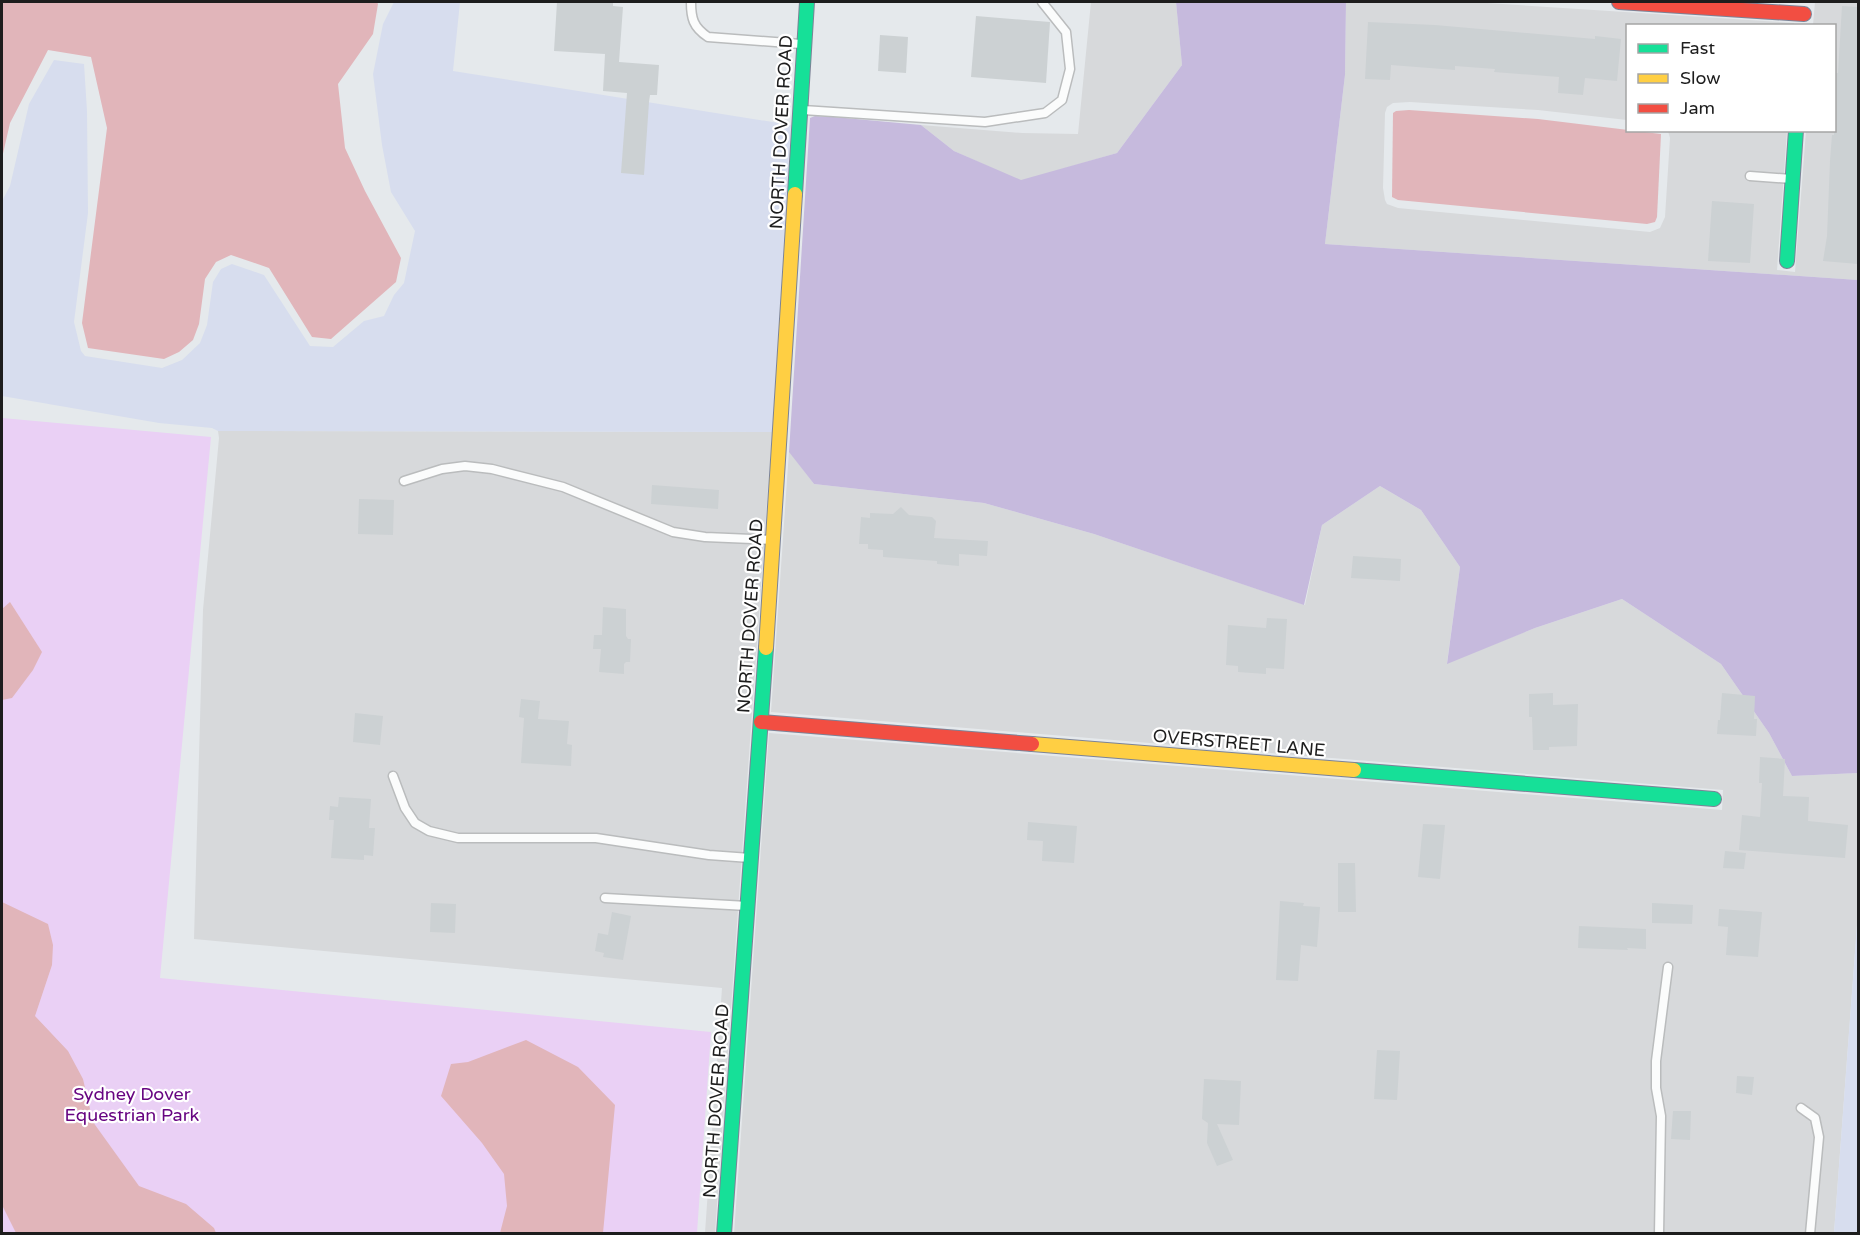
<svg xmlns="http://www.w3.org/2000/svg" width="1860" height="1235" viewBox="0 0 1860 1235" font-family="'Varela Round',sans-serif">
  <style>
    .residential { fill: #d7d9db }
    .farmland { fill: #d7ddee }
    .forest { fill: #c6badd }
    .park { fill: #ead0f5 }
    .water { fill: #e1b5ba }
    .building { fill: #ccd1d3 }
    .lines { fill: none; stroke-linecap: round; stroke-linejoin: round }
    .lane-casing { stroke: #babcbd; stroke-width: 11 }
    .fast-casing { stroke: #7c8397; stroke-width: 16 }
    .slow-casing { stroke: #7c8397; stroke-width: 16 }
    .jam-casing { stroke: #7c8397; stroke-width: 16 }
    .lane { stroke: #fbfcfc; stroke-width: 8 }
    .fast { stroke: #16e098; stroke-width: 14 }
    .slow { stroke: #ffcf43; stroke-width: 14 }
    .jam { stroke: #f24e42; stroke-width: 14 }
    .labels { text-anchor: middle; stroke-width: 4.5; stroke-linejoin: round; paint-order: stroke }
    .street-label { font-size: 18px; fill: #1d1d1d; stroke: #fff }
    .park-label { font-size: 18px; fill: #670581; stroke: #fff }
  </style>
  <rect width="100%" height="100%" fill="#e5e9ec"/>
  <g class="residential">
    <polygon points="1091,2 1176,2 1182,65 1117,153 1021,181 954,151 921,125 1022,133 1078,134"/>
    <polygon points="1346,2 1471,2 1794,23 1794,25 1628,26 1627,120 1538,110 1410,102 1393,103 1387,107 1385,113 1383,188 1385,200 1387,204 1398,208 1650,232 1660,228 1665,217 1670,138 1668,131 1787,131 1777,270 1795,272 1806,131 1834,130 1834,26 1813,25 1815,2 1858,2 1858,280 1325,244 1345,75"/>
    <polygon points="218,431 772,432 715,1233 705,1233 722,988 194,939 203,610 219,438"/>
    <polygon points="789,451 814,484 984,503 1094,534 1305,605 1322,525 1380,486 1421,510 1460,567 1447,663 1535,628 1622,599 1721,664 1769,733 1792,776 1858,773 1858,912 1834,1233 734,1234 769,733 1722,810 1723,790 771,712"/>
  </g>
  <g class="farmland">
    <polygon points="394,2 460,2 453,71 791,125 772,432 218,431 212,428 159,423 2,396 2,201 10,186 29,104 54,60 84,64 87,111 88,213 74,322 81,351 85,356 162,368 182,360 200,343 207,325 213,282 221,269 232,264 264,275 310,346 333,347 364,321 384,316 394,295 404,283 415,231 391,192 382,145 373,74 383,24"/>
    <polygon points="1858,912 1858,1233 1834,1233"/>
  </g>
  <polygon class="forest" points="1176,2 1346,2 1345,75 1325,244 1858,280 1858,773 1792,776 1769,733 1721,664 1622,599 1535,628 1447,664 1460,567 1421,510 1380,486 1322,525 1304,605 1094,534 984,503 814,484 789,452 810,118 815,116 834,117 921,125 954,151 1021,180 1117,153 1182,65"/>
  <polygon class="park" points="2,418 211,437 160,978 711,1032 697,1233 2,1233"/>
  <g class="water">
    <polygon points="2,2 377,2 378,4 373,34 338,84 345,148 365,191 401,258 396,282 331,339 312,337 269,268 231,255 216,262 205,279 199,324 193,340 179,352 164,359 88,348 82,323 107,128 91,57 48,50 10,123 2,158"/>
    <polygon points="1409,110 1538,119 1661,134 1657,217 1655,222 1647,224 1398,200 1392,197 1393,113 1396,111"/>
    <polygon points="10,602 42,652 33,670 12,698 2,700 2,609"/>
    <polygon points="2,902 48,924 53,945 52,965 35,1016 68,1051 83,1079 93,1122 139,1186 186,1204 214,1228 216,1233 16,1233 2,1205"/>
    <polygon points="526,1040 578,1067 615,1105 603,1233 500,1233 507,1206 504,1174 482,1143 441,1096 451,1064 468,1062"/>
  </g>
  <g class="building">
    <polygon points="557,2 613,2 613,6 623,7 619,62 659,65 657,95 650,95 649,102 644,175 621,173 627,93 603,91 605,54 554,51"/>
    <polygon points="1842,6 1858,7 1858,264 1823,261 1827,236 1830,161 1832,135 1834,135 1836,73 1838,73"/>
    <polygon points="976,16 1050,22 1046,83 971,77"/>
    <polygon points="1368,22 1435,25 1595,39 1595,36 1621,39 1617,81 1585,78 1583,95 1558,93 1559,77 1494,72 1495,69 1455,66 1455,70 1391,65 1390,80 1365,79"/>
    <polygon points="880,35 908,37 906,73 878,71"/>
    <polygon points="1712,201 1754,204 1750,263 1708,261"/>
    <polygon points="652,485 719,490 718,509 651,504"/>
    <polygon points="359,499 394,500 393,535 358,534"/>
    <polygon points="901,507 909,515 932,517 936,521 934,538 988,541 987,556 959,554 959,566 937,564 937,561 883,557 883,550 868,549 868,544 859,544 861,517 870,518 870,513 893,514"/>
    <polygon points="1353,556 1401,559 1400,581 1351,578"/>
    <polygon points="603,607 626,609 626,636 628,639 631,639 630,662 626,662 624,664 624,674 599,672 601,649 593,649 594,635 602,635"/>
    <polygon points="1267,618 1287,619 1284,669 1266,668 1266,674 1238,672 1238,666 1226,665 1228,625 1266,628"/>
    <polygon points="1553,693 1553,705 1578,704 1577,746 1549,747 1549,750 1533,750 1532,717 1529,717 1529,694"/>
    <polygon points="1722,693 1755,696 1754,719 1757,719 1756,736 1717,734 1718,720 1720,720"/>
    <polygon points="521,699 540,701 538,719 569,721 567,744 572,745 571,766 521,763 524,718 519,717"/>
    <polygon points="355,713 383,716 380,745 353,742"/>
    <polygon points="1760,757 1785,759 1783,796 1809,797 1808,821 1848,825 1845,858 1739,850 1742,815 1760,817 1762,783 1759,783"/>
    <polygon points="339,797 371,799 369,828 375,828 373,856 364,855 364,860 331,858 334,820 329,820 330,806 338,807"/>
    <polygon points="1028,822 1077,826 1074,863 1042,861 1043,841 1027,840"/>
    <polygon points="1423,824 1445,825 1440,879 1418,877"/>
    <polygon points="1725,851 1746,853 1744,869 1723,868"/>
    <polygon points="1338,863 1355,863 1356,912 1338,912"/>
    <polygon points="1280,901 1304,903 1303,906 1320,907 1317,947 1301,945 1298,981 1276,980"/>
    <polygon points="431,903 456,904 455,933 430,932"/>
    <polygon points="1652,903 1693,905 1692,924 1652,923"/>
    <polygon points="1719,909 1762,912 1758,957 1726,955 1728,927 1718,926"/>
    <polygon points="612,912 631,916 623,960 603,957 604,953 595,951 598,933 608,935"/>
    <polygon points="1579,926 1646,929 1646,949 1627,948 1628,950 1578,948"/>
    <polygon points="1377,1050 1400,1051 1397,1100 1374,1099"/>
    <polygon points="1737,1076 1754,1077 1752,1095 1736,1093"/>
    <polygon points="1204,1079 1241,1081 1239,1125 1217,1124 1233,1160 1217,1166 1207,1143 1208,1123 1202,1119"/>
    <polygon points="1673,1111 1691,1111 1690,1140 1671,1139"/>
  </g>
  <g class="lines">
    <defs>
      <g id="lane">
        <path d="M691,2c0,16 2,25 17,35l93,7"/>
        <polyline points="803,110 985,122 1045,113 1062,100 1070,69 1066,32 1042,2"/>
        <polyline points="1750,176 1792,179"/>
        <polyline points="404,481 442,469 465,466 492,469 563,487 673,532 705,537 773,540"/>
        <polyline points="393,776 405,808 415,823 429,831 458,838 596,838 709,855 750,858"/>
        <polyline points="605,898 747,906"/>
        <polyline points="1801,1108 1815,1118 1819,1137 1810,1234"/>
        <polyline points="1659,1234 1661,1116 1656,1088 1656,1061 1668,967"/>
      </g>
      <g id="fast">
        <polyline points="795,194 807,2"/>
        <polyline points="1787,261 1796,130"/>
        <polyline points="1354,770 1714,799"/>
        <polyline points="724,1234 766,648"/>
      </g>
      <g id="slow">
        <polyline points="766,648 795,194"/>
        <polyline points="1032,744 1354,770"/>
      </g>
      <g id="jam">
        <polyline points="1619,2 1804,14"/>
        <polyline points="761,722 1032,744"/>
      </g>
    </defs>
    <use href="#lane" class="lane-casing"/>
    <use href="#fast" class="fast-casing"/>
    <use href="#slow" class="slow-casing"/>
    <use href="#jam" class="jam-casing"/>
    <use href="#lane" class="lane"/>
    <use href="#fast" class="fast"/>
    <use href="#slow" class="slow"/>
    <use href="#jam" class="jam"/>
  </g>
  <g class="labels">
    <g class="street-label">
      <text transform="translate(781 132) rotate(-87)" y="6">NORTH DOVER ROAD</text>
      <text transform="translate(750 616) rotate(-86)" y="6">NORTH DOVER ROAD</text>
      <text transform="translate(1239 743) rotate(5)" y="6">OVERSTREET LANE</text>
      <text transform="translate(716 1101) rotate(-86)" y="6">NORTH DOVER ROAD</text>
    </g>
    <g class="park-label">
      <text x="132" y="1100">Sydney Dover<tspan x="132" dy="21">Equestrian Park</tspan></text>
    </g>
  </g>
  <rect width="1860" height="1235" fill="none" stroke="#1d1d1d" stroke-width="6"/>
  <rect x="1626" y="24" width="210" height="108" fill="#ffffff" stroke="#a5a5a5" stroke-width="1.5"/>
  <rect x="1638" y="44" width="30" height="9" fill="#16e098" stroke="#a5a5a5" stroke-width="1.5"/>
  <text x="1680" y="54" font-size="18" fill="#1d1d1d">Fast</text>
  <rect x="1638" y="74" width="30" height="9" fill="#ffcf43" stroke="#a5a5a5" stroke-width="1.5"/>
  <text x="1680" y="84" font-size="18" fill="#1d1d1d">Slow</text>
  <rect x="1638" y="104" width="30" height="9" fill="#f24e42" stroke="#a5a5a5" stroke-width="1.5"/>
  <text x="1680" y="114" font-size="18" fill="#1d1d1d">Jam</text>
</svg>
